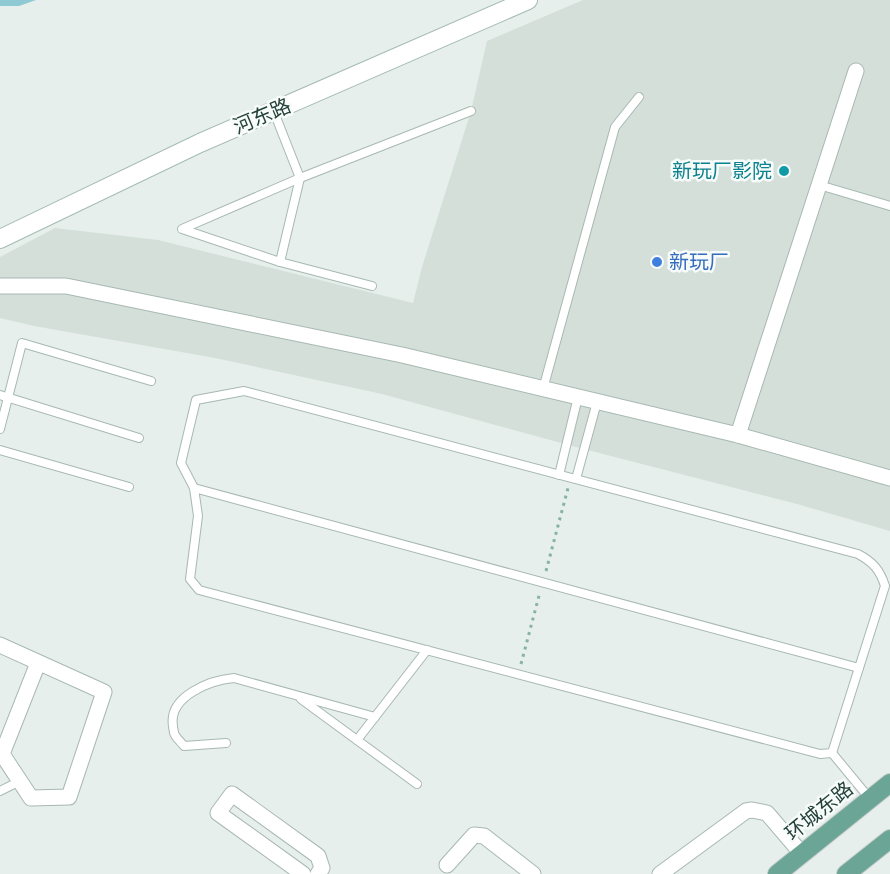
<svg xmlns="http://www.w3.org/2000/svg" width="890" height="874" viewBox="0 0 890 874" font-family="Lato,'Noto Sans SC',sans-serif">
  <style>
    .built { fill: #d4dfda }
    .water { fill: #8ec9d4 }
    .lines { fill: none; stroke-linecap: round; stroke-linejoin: round }
    .service-casing { stroke: #a8b8b2; stroke-width: 10 }
    .minor-casing { stroke: #a8b8b2; stroke-width: 17 }
    .secondary-casing { stroke: #a4bbb3; stroke-width: 20 }
    .primary-casing { stroke: #c2cac8; stroke-width: 20 }
    .path { stroke: #86b3a5; stroke-width: 3; stroke-dasharray: 3 4.5; stroke-linecap: butt }
    .service { stroke: #fff; stroke-width: 8 }
    .minor { stroke: #fff; stroke-width: 15 }
    .secondary { stroke: #fff; stroke-width: 18 }
    .primary { stroke: #6aa596; stroke-width: 18 }
    .culture-dot { fill: #0f9aa8; stroke: #f7fbf9; stroke-width: 2 }
    .shop-dot { fill: #3f7fe0; stroke: #f7fbf9; stroke-width: 2 }
    .labels { text-anchor: middle; stroke-width: 5; stroke-linejoin: round; paint-order: stroke }
    .street-label { font-size: 20px; fill: #24423a; stroke: #f7fbf9 }
    .culture-label { font-size: 20px; fill: #0d838f; stroke: #f7fbf9; text-anchor: end }
    .shop-label { font-size: 20px; fill: #366cbe; stroke: #f7fbf9; text-anchor: start }
  </style>
  <rect width="100%" height="100%" fill="#e6efeb"/>
  <polygon class="built" points="583,0 890,0 890,531 797,504 576,447 382,394 215,358 34,326 0,318 0,257 55,228 158,240 413,303 422,267 471,111 487,41"/>
  <polygon class="water" points="0,0 36,0 19,6 0,6"/>
  <g class="lines">
    <defs>
      <g id="service">
        <polyline points="274,112 300,178 280,262"/>
        <polyline points="819,185 890,206"/>
        <polyline points="372,286 280,262 182,229 300,178 471,111"/>
        <polyline points="543,389 615,127 639,97"/>
        <path d="M244,391l614,163c15,8 22,16 27,32l-53,167 -12,1 -621,-164 -9,-11 8,-63 -4,-28 -13,-25 15,-63z"/>
        <polyline points="0,395 139,438"/>
        <polyline points="0,429 22,343 151,381"/>
        <polyline points="0,450 129,487"/>
        <polyline points="559,475 578,397"/>
        <polyline points="576,479 597,402"/>
        <polyline points="194,488 859,668"/>
        <polyline points="301,699 417,784"/>
        <polyline points="357,740 427,650"/>
        <path d="M226,743l-42,3c-2,-3 -7,-7 -9,-11 -1,-1 -2,-8 -2,-9 -5,-30 38,-46 61,-48l141,39"/>
        <polyline points="832,753 870,799"/>
        <polyline points="0,791 20,781"/>
      </g>
      <g id="minor">
        <polyline points="0,286 66,286 402,355 738,435 890,478"/>
        <polyline points="738,435 856,71"/>
        <polyline points="0,645 104,692 69,797 31,798 2,754 38,663"/>
        <polyline points="447,865 474,835 484,836 533,874"/>
        <polyline points="303,874 218,813 232,794 318,856 322,868 318,874"/>
        <polyline points="660,874 746,811 752,810 767,813 802,854"/>
      </g>
      <polyline id="secondary" points="0,239 200,143 528,0"/>
      <g id="primary">
        <polyline points="777,874 890,783"/>
        <polyline points="846,874 890,839"/>
      </g>
    </defs>
    <use href="#service" class="service-casing"/>
    <use href="#minor" class="minor-casing"/>
    <use href="#secondary" class="secondary-casing"/>
    <use href="#primary" class="primary-casing"/>
    <g class="path">
      <polyline points="546,571 568,488"/>
      <polyline points="521,664 540,592"/>
    </g>
    <use href="#service" class="service"/>
    <use href="#minor" class="minor"/>
    <use href="#secondary" class="secondary"/>
    <use href="#primary" class="primary"/>
  </g>
  <circle class="culture-dot" cx="784" cy="171" r="6"/>
  <circle class="shop-dot" cx="657" cy="262" r="6"/>
  <g class="labels">
    <g class="street-label">
      <text transform="translate(262 116) rotate(-23)" y="7">河东路</text>
      <text transform="translate(819 811) rotate(-39)" y="7">环城东路</text>
    </g>
    <g class="culture-label">
      <text x="772" y="178">新玩厂影院</text>
    </g>
    <g class="shop-label">
      <text x="669" y="269">新玩厂</text>
    </g>
  </g>
</svg>
